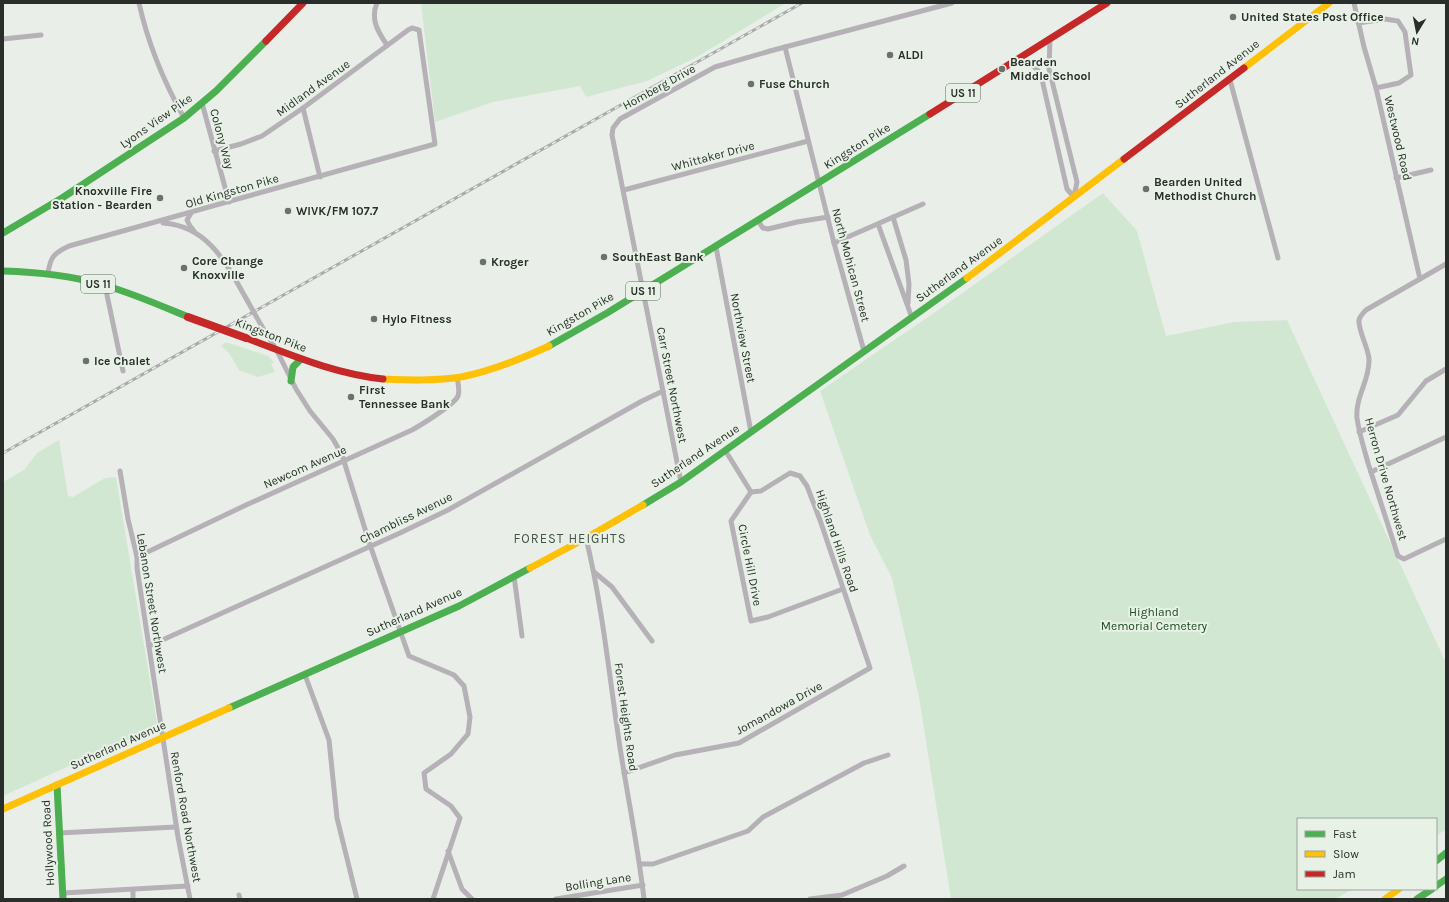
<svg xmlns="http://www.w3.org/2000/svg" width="1449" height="902" viewBox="0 0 1449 902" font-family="Karla,sans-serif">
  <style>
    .green { fill: #d2e7d2 }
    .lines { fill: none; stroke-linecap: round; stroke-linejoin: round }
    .street { stroke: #b5b1b7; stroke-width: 5 }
    .fast { stroke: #4caf50; stroke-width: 7 }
    .slow { stroke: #ffc107; stroke-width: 7 }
    .jam { stroke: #c62828; stroke-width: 7 }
    .rail-casing { stroke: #aaaaab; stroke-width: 3 }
    .rail { stroke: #e7f1e6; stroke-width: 1.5; stroke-dasharray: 4.5; stroke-linecap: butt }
    .street-bridge { stroke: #b5b1b7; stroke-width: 5 }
    .jam-bridge { stroke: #c62828; stroke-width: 8 }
    .poi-dot { fill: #6d716d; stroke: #e7f1e6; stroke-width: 1.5 }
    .labels { text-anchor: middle; stroke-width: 4; stroke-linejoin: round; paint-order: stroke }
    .shield { fill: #e7f1e6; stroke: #636862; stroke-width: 1 }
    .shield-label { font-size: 11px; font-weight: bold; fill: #2a2e2a }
    .poi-label { font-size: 12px; font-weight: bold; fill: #2a2e2a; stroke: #e7f1e6; text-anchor: start }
    .street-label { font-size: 12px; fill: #2a2e2a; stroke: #e7f1e6 }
    .park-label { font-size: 12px; fill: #1b4a1d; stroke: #e7f1e6 }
    .neighbourhood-label { font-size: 13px; letter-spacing: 1px; fill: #485148; stroke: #e7f1e6 }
  </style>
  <rect width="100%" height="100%" fill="#e9eee9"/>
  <g class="green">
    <polygon points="421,3 786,3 697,57 647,81 586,97 580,86 493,102 435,122"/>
    <polygon points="1103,193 1137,231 1166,336 1234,322 1287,320 1446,663 1446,829 1436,836 1436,819 1298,819 1298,889 1352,889 1336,899 951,899 919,697 892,578 870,535 820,391 944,306"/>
    <polygon points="226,342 268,356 274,362 271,364 275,372 258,377 239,370 229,353 221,346"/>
    <polygon points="59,440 68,496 73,497 105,478 116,477 158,729 111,747 3,796 3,482 24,470 37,453"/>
  </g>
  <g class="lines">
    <g class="street">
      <path d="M139,3c9,41 25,79 45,115"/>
      <path d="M377,3c-7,16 1,29 10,42"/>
      <polyline points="1354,3 1364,47 1376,88 1420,279"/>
      <polyline points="1358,23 1385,19 1398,21 1405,32 1411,75 1399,83 1376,88"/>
      <polyline points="3,39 41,35"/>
      <polyline points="785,47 834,243 864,351"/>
      <path d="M1019,58c10,5 17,8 22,17l26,114 7,8 3,-15 -28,-113 1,-30"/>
      <polyline points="1230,80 1278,258"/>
      <polyline points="202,103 229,202"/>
      <polyline points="303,108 320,177"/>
      <polyline points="1396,178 1431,170"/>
      <polyline points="624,190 808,141"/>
      <polyline points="191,213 187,220 190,226 194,231"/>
      <polyline points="893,217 906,260 909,284 908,303"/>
      <polyline points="758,221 763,228 768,229 797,222 828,217"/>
      <path d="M163,223c46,3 64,42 84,77"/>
      <polyline points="878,224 912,318"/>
      <polyline points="834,243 923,204"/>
      <polyline points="716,247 751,432"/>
      <path d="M1446,264l-80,46c-3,3 -6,6 -7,10 -1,10 9,27 10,39 1,21 -14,38 -12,59 2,15 7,30 11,45 10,31 20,62 30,93l6,3 42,-20"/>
      <path d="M48,274c2,-17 6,-21 21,-28l366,-102 -16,-114 -7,-2 -4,2 -105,78 -41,28 -21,8 -27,7"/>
      <polyline points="107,286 107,295 123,371"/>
      <polyline points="261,325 276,349 296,389 310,411 333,439 342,455 370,545 409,656 454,675 464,686 470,717 468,734 451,754 424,773 426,789 451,806 460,818 433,899"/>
      <polyline points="1359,432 1398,415 1426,381 1446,369"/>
      <polyline points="725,450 751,492"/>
      <polyline points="120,471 128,519 137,557 137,568 178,837 190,899"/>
      <polyline points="1371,472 1446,437"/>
      <polyline points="681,482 612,135 613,128 620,119 715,67 770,51 952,3"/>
      <polyline points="751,492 731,521 751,621 768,617 843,589"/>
      <path d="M586,538c16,66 23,135 33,203 8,53 19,105 25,158"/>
      <path d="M137,557l109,-52 166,-75c9,-5 43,-26 46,-34 2,-6 0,-13 -1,-19"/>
      <polyline points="594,572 612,587 652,641"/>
      <polyline points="514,576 522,636"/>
      <polyline points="149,646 400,533 448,510 642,401 663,391"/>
      <polyline points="305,675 329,740 337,818 357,899"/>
      <polyline points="624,773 675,755 739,743 870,668 820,520 807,486 800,476 790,473 761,491 751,492"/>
      <polyline points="59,833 176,827"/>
      <polyline points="448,851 462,889 472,899"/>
      <polyline points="640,864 653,864 748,831 763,817 864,763 888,755"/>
      <polyline points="133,890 133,899"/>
      <polyline points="63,893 188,886"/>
      <polyline points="239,895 240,899"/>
      <polyline points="556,899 643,885"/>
      <polyline points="810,899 842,895 887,876 904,866"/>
    </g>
    <g class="fast">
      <polyline points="3,233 62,198 184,118 216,91 266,41"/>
      <path d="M3,271c33,1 65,4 97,13 30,8 59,21 88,33"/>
      <polyline points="549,346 607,313 930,114"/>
      <polyline points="291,381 293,367 301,359"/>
      <polyline points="643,505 681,482 967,278"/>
      <polyline points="229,708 459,606 530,568"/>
      <polyline points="57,785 63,899"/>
      <polyline points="1436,861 1446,853"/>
      <polyline points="1436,886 1446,879"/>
      <polyline points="1417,899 1432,889"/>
    </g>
    <g class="slow">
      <polyline points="1244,68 1329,3"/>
      <polyline points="967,278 1124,159"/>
      <path d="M383,379c26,1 53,2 78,-2 30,-6 60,-18 88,-31"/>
      <polyline points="530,568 586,538 643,505"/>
      <polyline points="3,809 229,708"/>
      <polyline points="1385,899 1399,889"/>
    </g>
    <g class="jam">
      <polyline points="266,41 303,3"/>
      <polyline points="930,114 1107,3"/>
      <polyline points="1124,159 1244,68"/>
      <path d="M246,338c45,17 89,36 137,41"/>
    </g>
    <defs>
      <polyline id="rail" points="3,453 802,3"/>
    </defs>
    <use href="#rail" class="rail-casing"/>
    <use href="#rail" class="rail"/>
    <polyline class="street-bridge" points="247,300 261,325"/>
    <polyline class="jam-bridge" points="188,317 246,338"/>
  </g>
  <g class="poi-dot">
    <circle cx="1233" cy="17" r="4"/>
    <circle cx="890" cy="55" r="4"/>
    <circle cx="1002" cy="69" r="4"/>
    <circle cx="751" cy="84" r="4"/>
    <circle cx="1146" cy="189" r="4"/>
    <circle cx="160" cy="198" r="4"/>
    <circle cx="288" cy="211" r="4"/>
    <circle cx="604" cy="257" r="4"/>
    <circle cx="483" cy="262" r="4"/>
    <circle cx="184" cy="268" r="4"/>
    <circle cx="374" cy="319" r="4"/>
    <circle cx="86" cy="361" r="4"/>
    <circle cx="351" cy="397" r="4"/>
  </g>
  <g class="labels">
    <g class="shield">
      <rect x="946" y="84" width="34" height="18" rx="3"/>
      <rect x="81" y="275" width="34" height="18" rx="3"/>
      <rect x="626" y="282" width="34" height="18" rx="3"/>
    </g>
    <g class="shield-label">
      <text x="963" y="97">US 11</text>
      <text x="98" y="288">US 11</text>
      <text x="643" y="295">US 11</text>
    </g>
    <g class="poi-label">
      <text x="1241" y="21">United States Post Office</text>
      <text x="898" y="59">ALDI</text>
      <text x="1010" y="66">Bearden<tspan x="1010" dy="14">Middle School</tspan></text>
      <text x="759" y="88">Fuse Church</text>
      <text x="1154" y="186">Bearden United<tspan x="1154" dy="14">Methodist Church</tspan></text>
      <text x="152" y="195" text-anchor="end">Knoxville Fire<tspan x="152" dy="14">Station - Bearden</tspan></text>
      <text x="296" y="215">WIVK/FM 107.7</text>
      <text x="612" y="261">SouthEast Bank</text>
      <text x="192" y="265">Core Change<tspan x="192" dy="14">Knoxville</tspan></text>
      <text x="491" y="266">Kroger</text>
      <text x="382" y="323">Hylo Fitness</text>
      <text x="94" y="365">Ice Chalet</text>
      <text x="359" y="394">First<tspan x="359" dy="14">Tennessee Bank</tspan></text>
    </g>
    <g class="street-label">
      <text transform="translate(1217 74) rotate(-38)" y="4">Sutherland Avenue</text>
      <text transform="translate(659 87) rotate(-29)" y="4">Homberg Drive</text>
      <text transform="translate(313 88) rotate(-36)" y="4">Midland Avenue</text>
      <text transform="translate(156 121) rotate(-35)" y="4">Lyons View Pike</text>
      <text transform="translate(1398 138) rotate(77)" y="4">Westwood Road</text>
      <text transform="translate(222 139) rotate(75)" y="4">Colony Way</text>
      <text transform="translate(857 146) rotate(-32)" y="4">Kingston Pike</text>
      <text transform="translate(713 156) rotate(-15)" y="4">Whittaker Drive</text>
      <text transform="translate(232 191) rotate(-16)" y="4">Old Kingston Pike</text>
      <text transform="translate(851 265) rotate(75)" y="4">North Mohican Street</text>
      <text transform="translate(959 269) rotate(-36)" y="4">Sutherland Avenue</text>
      <text transform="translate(580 314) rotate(-30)" y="4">Kingston Pike</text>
      <text transform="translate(271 335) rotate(21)" y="4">Kingston Pike</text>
      <text transform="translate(743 338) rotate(79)" y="4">Northview Street</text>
      <text transform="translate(672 385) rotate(79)" y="4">Carr Street Northwest</text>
      <text transform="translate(695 456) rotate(-34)" y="4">Sutherland Avenue</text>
      <text transform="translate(305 467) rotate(-24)" y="4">Newcom Avenue</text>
      <text transform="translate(1386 479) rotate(74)" y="4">Herron Drive Northwest</text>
      <text transform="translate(406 518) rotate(-26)" y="4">Chambliss Avenue</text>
      <text transform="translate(837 541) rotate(71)" y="4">Highland Hills Road</text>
      <text transform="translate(750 565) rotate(79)" y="4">Circle Hill Drive</text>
      <text transform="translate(152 603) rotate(81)" y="4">Lebanon Street Northwest</text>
      <text transform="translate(414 612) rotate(-24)" y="4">Sutherland Avenue</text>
      <text transform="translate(779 708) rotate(-29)" y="4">Jomandowa Drive</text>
      <text transform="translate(626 717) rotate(82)" y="4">Forest Heights Road</text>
      <text transform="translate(118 745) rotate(-24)" y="4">Sutherland Avenue</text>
      <text transform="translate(186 817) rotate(80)" y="4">Renford Road Northwest</text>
      <text transform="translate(48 843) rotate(-93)" y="4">Hollywood Road</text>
      <text transform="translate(598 882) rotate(-9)" y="4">Bolling Lane</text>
    </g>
    <g class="park-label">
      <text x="1154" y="616">Highland<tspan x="1154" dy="14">Memorial Cemetery</tspan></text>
    </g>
    <g class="neighbourhood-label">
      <text x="570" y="543">FOREST HEIGHTS</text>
    </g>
  </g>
  <rect width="1449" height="902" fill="none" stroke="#2a2e2a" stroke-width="8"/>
  <rect x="1297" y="818" width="140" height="72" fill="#e7f1e6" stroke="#9ba39b"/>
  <rect x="1305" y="831" width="20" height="6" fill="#4caf50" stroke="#9ba39b"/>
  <text x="1333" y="838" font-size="12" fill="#2a2e2a">Fast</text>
  <rect x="1305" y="851" width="20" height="6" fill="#ffc107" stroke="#9ba39b"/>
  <text x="1333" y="858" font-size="12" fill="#2a2e2a">Slow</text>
  <rect x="1305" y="871" width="20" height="6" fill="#c62828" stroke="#9ba39b"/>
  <text x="1333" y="878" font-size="12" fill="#2a2e2a">Jam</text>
  <g transform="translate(1417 32) rotate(190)" stroke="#e7f1e6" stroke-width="3" paint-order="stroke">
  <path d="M0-3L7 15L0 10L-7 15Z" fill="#2a2e2a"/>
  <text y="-6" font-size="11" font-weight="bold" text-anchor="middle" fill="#2a2e2a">N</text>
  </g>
</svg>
